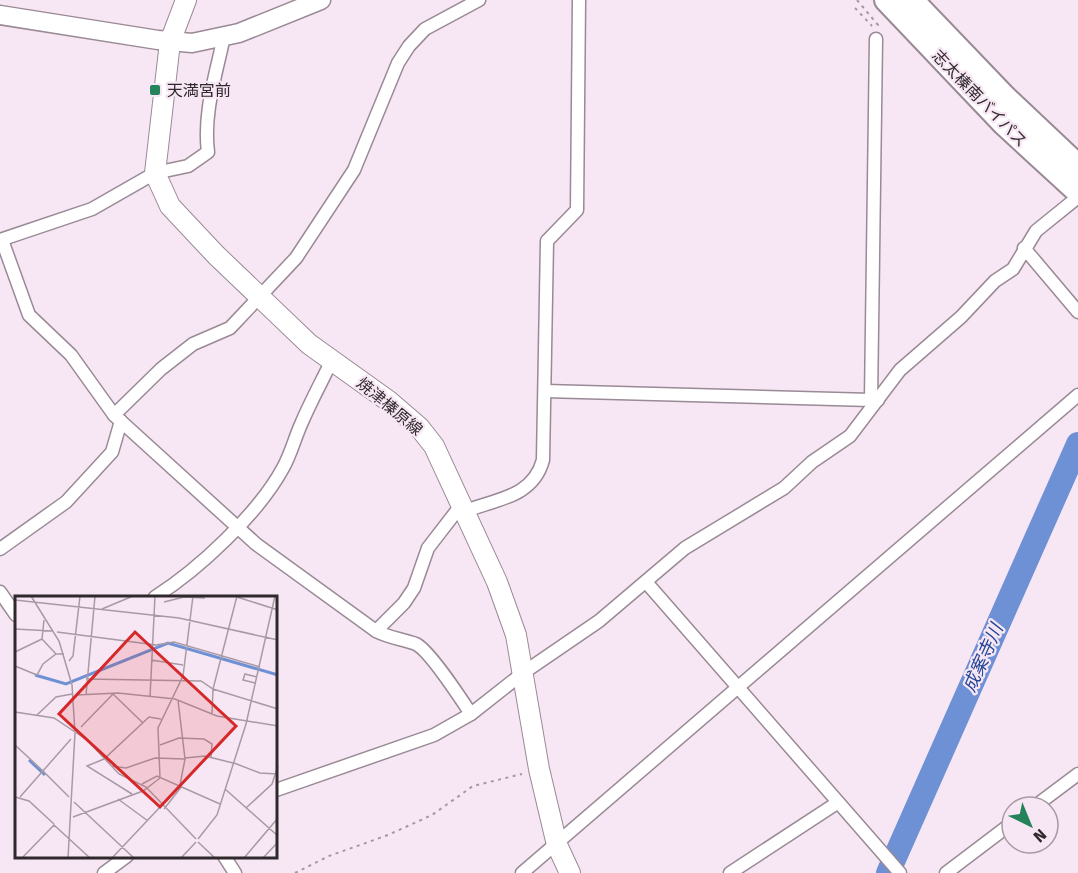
<svg xmlns="http://www.w3.org/2000/svg" width="1078" height="873" viewBox="0 0 1078 873" font-family="'Fira Sans','Noto Sans JP',sans-serif">
  <style>
    .lines { fill: none; stroke-linecap: round; stroke-linejoin: round }
    .river { stroke: #6e90d5; stroke-width: 24 }
    .street-casing { stroke: #998a96; stroke-width: 15 }
    .secondary-casing { stroke: #998a96; stroke-width: 21 }
    .primary-casing { stroke: #998a96; stroke-width: 22 }
    .highway-casing { stroke: #998a96; stroke-width: 26 }
    .path { stroke: #a498a1; stroke-width: 2; stroke-dasharray: 3 4.5; stroke-linecap: butt }
    .street { stroke: #fff; stroke-width: 12 }
    .secondary { stroke: #fff; stroke-width: 18 }
    .primary { stroke: #fff; stroke-width: 20 }
    .highway { stroke: #fff; stroke-width: 22 }
    .poi-dot { fill: #24835b; stroke: #f7e6f3; stroke-width: 2 }
    .labels { text-anchor: middle; stroke-width: 4.5; stroke-linejoin: round; paint-order: stroke }
    .poi-label { font-size: 16px; fill: #2f292d; stroke: #f7e6f3; text-anchor: start }
    .street-label { font-size: 16px; fill: #2f292d; stroke: #f7e6f3 }
    .water-label { font-size: 18px; font-style: italic; fill: #224597; stroke: #f7e6f3 }
    .inset-river { fill: none; stroke: #6e90d5; stroke-width: 3 }
    .inset-road { fill: none; stroke: #a79aa4; stroke-width: 1.5 }
    .view { fill: #d62828; fill-opacity: 0.15; stroke: #d62828; stroke-width: 3 }
    .inset-edge { fill: none; stroke: #2f292d; stroke-width: 3 }
  </style>
  <rect width="100%" height="100%" fill="#f7e6f3"/>
  <g class="lines">
    <polyline class="river" points="888,873 1078,444"/>
    <defs>
      <g id="street">
        <polyline points="876,39 871,400 878,400"/>
        <path d="M0,240l92,-31 63,-36 33,-7 20,-14c-5,-39 8,-77 16,-116"/>
        <path d="M2,240l27,75 42,40 43,60 142,129 120,87c13,7 27,8 40,13 14,7 45,55 55,70"/>
        <polyline points="1024,248 1078,312"/>
        <polyline points="545,391 871,400"/>
        <polyline points="114,415 161,369 193,344 230,328 296,258 354,170 398,63 409,46 425,29 479,0"/>
        <path d="M465,511c32,-12 68,-14 78,-51l4,-219 30,-31 2,-210"/>
        <polyline points="0,549 66,502 112,452 121,421"/>
        <polyline points="646,582 900,873"/>
        <polyline points="0,592 16,615"/>
        <path d="M155,597c44,-28 103,-83 128,-129 8,-14 12,-31 19,-46 9,-21 20,-41 30,-62"/>
        <polyline points="376,631 404,603 414,588 428,548 462,504"/>
        <polyline points="276,790 434,735 471,714 523,673 599,621 685,548 784,488 812,462 850,436 900,370 961,317 995,281 1013,269 1036,231 1078,197"/>
        <polyline points="1034,807 1078,774"/>
        <polyline points="224,856 235,873"/>
        <polyline points="104,873 127,856"/>
        <polyline points="522,873 1078,395"/>
        <polyline points="730,873 837,803"/>
        <polyline points="946,873 1012,823"/>
      </g>
      <polyline id="secondary" points="0,15 158,40 192,43 239,33 321,0"/>
      <polyline id="primary" points="186,0 170,42 155,173 170,206 216,255 309,344 390,402 419,427 434,446 497,582 516,635 539,769 557,845 570,873"/>
      <g id="highway">
        <polyline points="886,0 1004,124 1078,192"/>
        <polyline points="912,0 1005,97 1078,166"/>
      </g>
    </defs>
    <use href="#street" class="street-casing"/>
    <use href="#secondary" class="secondary-casing"/>
    <use href="#primary" class="primary-casing"/>
    <use href="#highway" class="highway-casing"/>
    <g class="path">
      <polyline points="857,0 878,25 876,27"/>
      <polyline points="855,8 872,26"/>
      <polyline points="295,873 329,856 388,835 432,815 473,786 522,774"/>
    </g>
    <use href="#street" class="street"/>
    <use href="#secondary" class="secondary"/>
    <use href="#primary" class="primary"/>
    <use href="#highway" class="highway"/>
  </g>
  <rect class="poi-dot" x="149" y="84" width="12" height="12" rx="3"/>
  <g class="labels">
    <g class="poi-label">
      <text x="167" y="96">天満宮前</text>
    </g>
    <g class="street-label">
      <text transform="translate(980 98) rotate(46)" y="6">志太榛南バイパス</text>
      <text transform="translate(390 406) rotate(40)" y="6">焼津榛原線</text>
    </g>
    <g class="water-label">
      <text transform="translate(983 658) rotate(-66)" y="6">成案寺川</text>
    </g>
  </g>
  <g transform="translate(15 596)">
    <rect width="262" height="262" fill="#f7e6f3"/>
    <path class="inset-river" d="M20,79l31,9 102,-41 110,32M14,164l16,15"/>
    <path class="inset-road" d="M16,0l28,45 13,44 3,48 -7,125M222,1l41,13M0,4l164,18 99,22M149,6l20,-5 21,1M87,13l31,-13M0,33l37,2M42,36l99,13 18,-3 86,25M27,43l2,-19M27,43l14,15M0,56l27,-13M136,64l32,5M54,65l4,-5 7,-60M0,70l22,9 6,-11 13,-10h8M71,83l115,2 12,8 65,20M240,87l-12,-3 2,-6 12,3M98,98l30,29M61,99l42,-2 57,6 42,17 61,10M71,99l9,-99M135,101l5,-101M163,104l7,59 -5,26M0,116l39,6 33,22 32,34 27,13 50,52M197,118l1,-25 24,-93M22,119l19,-18 16,-3M66,131l32,-33M0,149l28,26M145,149l19,-7 25,1 8,5 -1,13M170,162l20,-2 28,7M219,167l26,10 18,1M96,170l15,2 29,-10 30,1M28,175l26,26M127,188l15,-8 63,28M210,193l53,47M117,198l-45,-28 17,-7 45,-42 12,2M0,201l14,4 25,23M5,201l51,-58M103,203l30,22M59,206l60,56M231,212l26,-24 6,-18M149,213l18,-23M58,221l70,-26 17,-13 -2,-50 25,-52 10,-80M183,243l19,-24 29,-91 29,-128M183,246l17,16M7,262l32,-33 36,33M97,262l49,-52M166,262l15,-16M229,262l34,-40M248,262l15,-16"/>
    <path class="view" d="M120,36l101,94 -76,81 -101,-93z"/>
    <rect width="262" height="262" class="inset-edge"/>
  </g>
  <g transform="translate(1030 825) rotate(137)"><circle r="28" fill="#f7e6f3" stroke="#a79aa4" stroke-width="1.5"/>
  <path d="M0-4.5L10 22L0 15L-10 22Z" fill="#24835b"/>
  <text y="-9" font-size="16" font-weight="bold" text-anchor="middle" fill="#2f292d">N</text>
  </g>
</svg>
